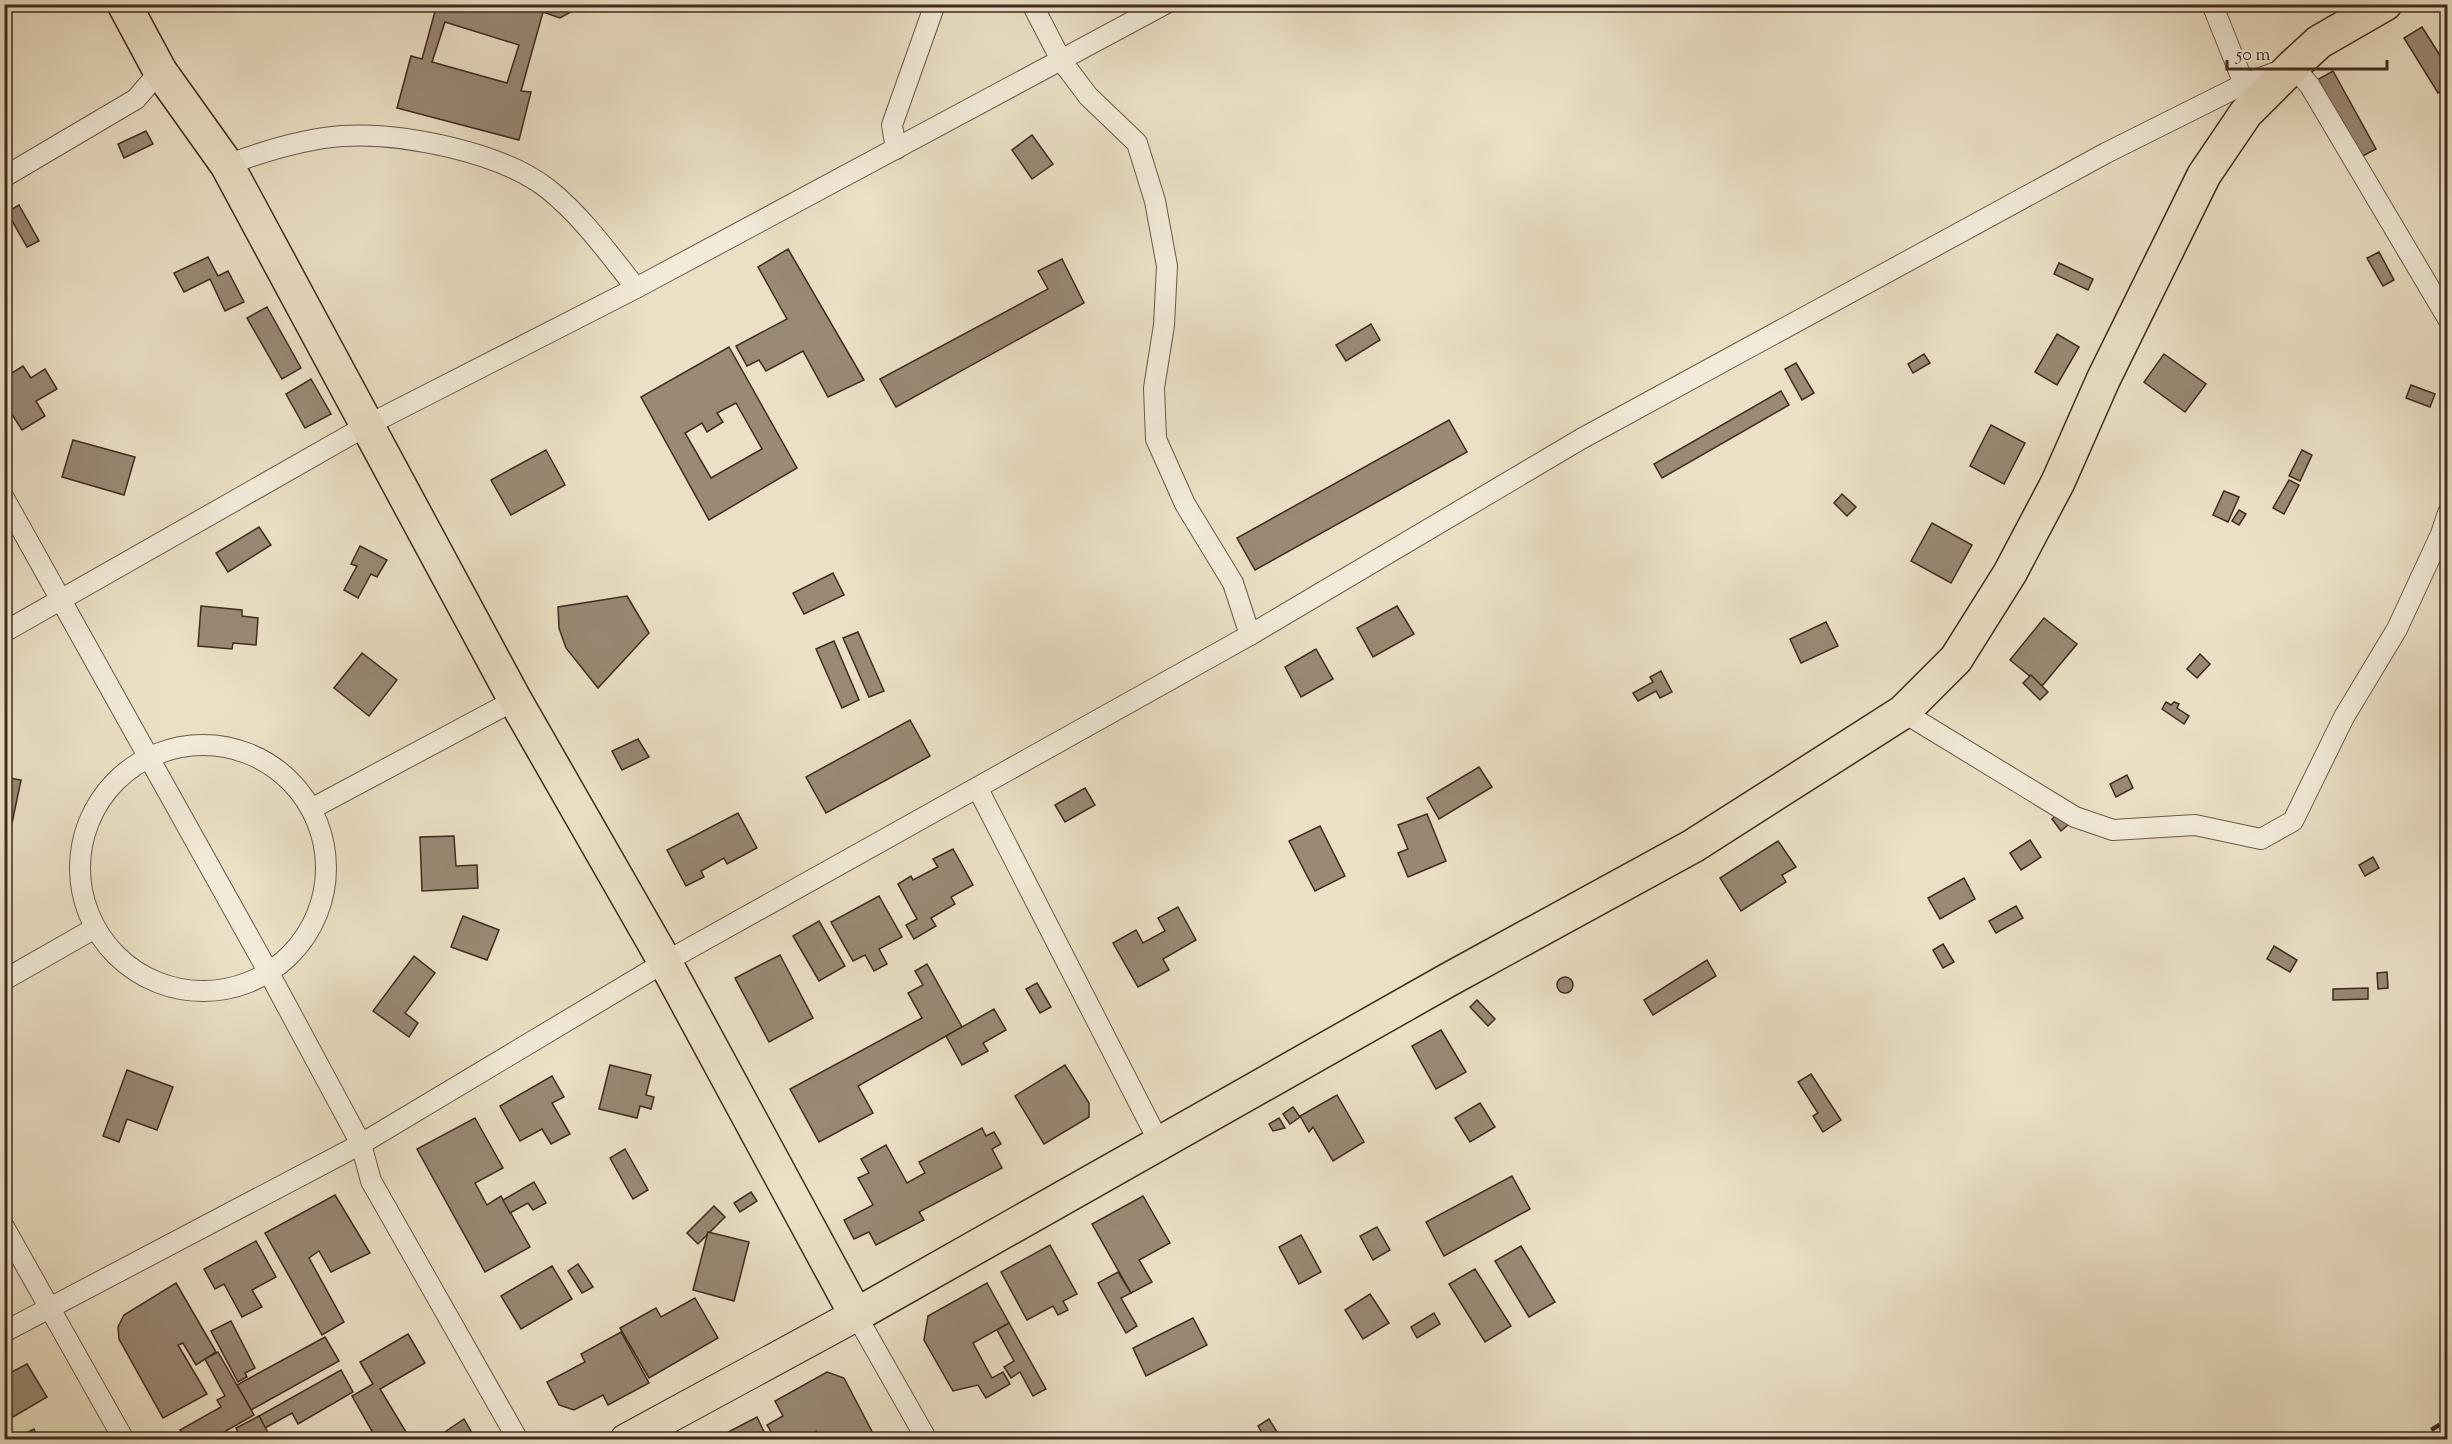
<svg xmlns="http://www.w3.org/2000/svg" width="2452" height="1444" viewBox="0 0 2452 1444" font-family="'Sorts Mill Goudy',serif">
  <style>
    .building { fill: #998975; stroke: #402b1e; stroke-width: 1.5; fill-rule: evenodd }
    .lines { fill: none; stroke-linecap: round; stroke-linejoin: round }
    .street-casing { stroke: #6b5848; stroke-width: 22 }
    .primary-casing { stroke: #402b1e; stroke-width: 34 }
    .highway-casing { stroke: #402b1e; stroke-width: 36 }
    .street { stroke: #f2ebd9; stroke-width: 20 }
    .primary { stroke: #ebe0c5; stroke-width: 32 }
    .highway { stroke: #ebe0c5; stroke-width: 33 }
    .rail { stroke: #402b1e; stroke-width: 4.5; stroke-dasharray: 10 10; stroke-linecap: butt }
  </style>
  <rect width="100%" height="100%" fill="#ebe0c5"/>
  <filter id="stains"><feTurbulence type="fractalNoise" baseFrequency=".00333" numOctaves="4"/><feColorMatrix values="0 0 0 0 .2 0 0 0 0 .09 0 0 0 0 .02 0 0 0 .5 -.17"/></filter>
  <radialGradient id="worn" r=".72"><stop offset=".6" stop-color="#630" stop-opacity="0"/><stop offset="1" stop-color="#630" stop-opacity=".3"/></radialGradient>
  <g class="building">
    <path d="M437,4h148l-25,14 -17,-6 -22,79 10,1 -12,48 -122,-32 14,-52 11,3zM445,22l74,23 -12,38 -75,-21z"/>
    <polygon points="2422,27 2448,68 2448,87 2438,93 2404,38"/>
    <polygon points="2333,71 2376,149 2359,158 2317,80"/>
    <polygon points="146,131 153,144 124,158 118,144"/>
    <polygon points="1032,135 1053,164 1032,179 1012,150"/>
    <polygon points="19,205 39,241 27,247 7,212"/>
    <polygon points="788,249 864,380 828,397 803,351 766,371 759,360 747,366 736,346 787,319 758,267"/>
    <polygon points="2379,252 2394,280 2383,286 2367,258"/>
    <polygon points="208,257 218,276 228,271 244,302 225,311 210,279 184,292 174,273"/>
    <polygon points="1062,259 1084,303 896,407 880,379 1048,289 1038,271"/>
    <polygon points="2059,263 2093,279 2088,290 2054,274"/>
    <polygon points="267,307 301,368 282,379 247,318"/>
    <polygon points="1371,324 1380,340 1346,361 1336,345"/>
    <polygon points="2057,334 2079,347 2057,385 2035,372"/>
    <path d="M729,347l68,121 -88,52 -68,-123zM736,403l26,46 -51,29 -26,-45 17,-10 5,9 16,-10 -6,-9z"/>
    <polygon points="1924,354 1930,363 1913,373 1908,364"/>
    <polygon points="2164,354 2206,384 2185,412 2144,382"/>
    <polygon points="1796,363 1814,393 1802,400 1785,369"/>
    <polygon points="23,366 31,378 45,369 57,389 36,401 45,416 22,430 4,402 4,378"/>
    <polygon points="311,379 331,414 305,428 286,394"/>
    <polygon points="2411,385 2435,394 2430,407 2406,398"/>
    <polygon points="1781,391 1789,405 1662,478 1654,464"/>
    <polygon points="1449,420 1467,452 1255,570 1237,538"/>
    <polygon points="1991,425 2025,443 2004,484 1970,466"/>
    <polygon points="73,440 135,457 124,495 62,477"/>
    <polygon points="546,450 565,485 511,515 491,480"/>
    <polygon points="2302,450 2312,455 2300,481 2289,476"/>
    <polygon points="2289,480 2299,485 2284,514 2273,508"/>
    <polygon points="2224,491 2239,497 2228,522 2213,515"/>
    <polygon points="1842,494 1856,507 1847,516 1834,503"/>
    <polygon points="2239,510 2246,514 2239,525 2232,521"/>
    <polygon points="1932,523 1972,545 1951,583 1911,561"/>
    <polygon points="259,527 271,545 228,572 216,553"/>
    <polygon points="360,546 387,560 377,577 371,574 358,598 344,590 357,566 351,564"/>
    <polygon points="833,573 844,595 804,614 793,593"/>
    <polygon points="627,596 649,633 598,688 566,648 559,628 558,607"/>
    <polygon points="201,606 242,610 242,616 258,618 256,645 233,643 232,649 198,646"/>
    <polygon points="1397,606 1414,634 1373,657 1357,628"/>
    <polygon points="2044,618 2077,644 2042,686 2010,660"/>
    <polygon points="1826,622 1838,646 1801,663 1790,639"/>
    <polygon points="858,632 884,691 869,697 843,638"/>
    <polygon points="834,641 859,700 842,708 816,649"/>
    <polygon points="1316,649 1333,679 1301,697 1285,667"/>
    <polygon points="362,653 397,680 369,716 334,688"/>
    <polygon points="2200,654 2210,664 2197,678 2187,669"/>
    <polygon points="1661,671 1672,692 1660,698 1656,691 1638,701 1633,693 1653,682 1650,677"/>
    <polygon points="2031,675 2048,692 2040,700 2023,683"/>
    <polygon points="2166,702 2171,705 2174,702 2179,704 2177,708 2189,716 2184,724 2162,709"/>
    <polygon points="910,720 930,756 826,813 806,777"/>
    <polygon points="638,739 649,757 622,770 612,751"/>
    <polygon points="1479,767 1492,787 1439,819 1427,798"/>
    <polygon points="2127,775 2133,788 2116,797 2110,784"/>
    <polygon points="4,777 21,780 7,847 4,847"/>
    <polygon points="1085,788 1095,805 1065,822 1055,805"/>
    <polygon points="738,813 757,848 727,864 724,858 701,871 704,877 686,886 667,850"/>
    <polygon points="2059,813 2068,825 2061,831 2052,819"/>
    <polygon points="1427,814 1446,861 1408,877 1398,853 1408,849 1398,825"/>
    <polygon points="1320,826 1345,876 1315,891 1289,841"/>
    <polygon points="454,836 456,866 477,865 478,888 422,891 420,837"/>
    <polygon points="2030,840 2041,857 2021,870 2010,853"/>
    <polygon points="1778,841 1796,867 1782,875 1786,882 1741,911 1720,878"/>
    <polygon points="953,849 973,885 951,897 955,904 931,918 936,926 914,939 906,925 917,919 898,884 911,876 913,880 938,867 933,859"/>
    <polygon points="2373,857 2379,868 2365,876 2359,865"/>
    <polygon points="1964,878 1975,899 1940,919 1928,898"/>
    <polygon points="879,896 902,937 879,949 887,964 874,971 865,955 853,961 831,922"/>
    <polygon points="2016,906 2023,918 1996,933 1989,921"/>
    <polygon points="1178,907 1196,940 1163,959 1169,970 1138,987 1113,943 1136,930 1143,943 1165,931 1158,918"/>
    <polygon points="463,916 499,930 487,960 451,947"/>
    <polygon points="819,921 845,966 819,981 793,936"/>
    <polygon points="1943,944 1954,962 1943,968 1933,950"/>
    <polygon points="2274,946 2297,960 2290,972 2267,959"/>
    <polygon points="780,955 813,1018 769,1042 735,978"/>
    <polygon points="414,956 435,973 405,1013 418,1023 409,1037 373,1011"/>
    <polygon points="1707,960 1716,976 1653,1015 1644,1000"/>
    <polygon points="927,964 962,1027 858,1086 873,1113 819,1142 790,1089 922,1018 908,993 923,985 915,971"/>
    <polygon points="2387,972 2388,988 2378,989 2377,973"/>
    <circle cx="1565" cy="985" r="8"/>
    <polygon points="1037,983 1051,1007 1040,1013 1026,989"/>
    <polygon points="2368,988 2368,999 2333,1000 2333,989"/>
    <polygon points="1477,1000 1495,1019 1488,1026 1470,1007"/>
    <polygon points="994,1009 1006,1030 983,1043 988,1051 962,1065 946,1036"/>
    <polygon points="1441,1030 1466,1072 1436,1089 1412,1046"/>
    <polygon points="610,1065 651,1075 646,1095 654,1097 651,1109 640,1106 637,1118 599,1109"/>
    <polygon points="1065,1065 1089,1103 1089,1117 1044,1144 1015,1096"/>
    <polygon points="127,1070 173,1087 157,1130 127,1119 119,1142 103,1136"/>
    <polygon points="1811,1074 1841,1120 1823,1132 1813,1116 1818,1113 1798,1082"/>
    <polygon points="552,1076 564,1097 552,1103 570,1134 551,1144 542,1129 520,1141 500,1106"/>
    <polygon points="1337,1095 1364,1142 1333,1161 1313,1127 1309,1132 1300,1116"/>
    <polygon points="1480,1103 1495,1127 1470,1142 1455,1118"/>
    <polygon points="1293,1107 1300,1117 1290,1124 1283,1114"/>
    <polygon points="475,1118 503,1168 475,1183 487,1205 501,1196 530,1247 485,1272 417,1149"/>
    <polygon points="1279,1118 1285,1128 1273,1131 1269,1124"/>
    <polygon points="982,1128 986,1136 994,1132 1001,1144 992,1149 1002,1168 919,1212 924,1220 876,1245 869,1232 854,1239 844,1220 873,1205 858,1178 869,1173 861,1159 886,1145 907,1183 925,1173 919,1162"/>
    <polygon points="625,1149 648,1190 633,1199 610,1158"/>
    <polygon points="1512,1176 1530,1209 1444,1256 1426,1222"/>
    <polygon points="534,1182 546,1203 533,1210 528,1203 510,1213 503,1200"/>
    <polygon points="751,1192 757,1201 740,1212 734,1203"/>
    <polygon points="335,1195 370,1253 331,1272 319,1251 309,1258 344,1322 322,1335 265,1233"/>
    <polygon points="1143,1196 1170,1243 1139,1260 1152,1282 1131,1293 1092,1224"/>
    <polygon points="714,1206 725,1217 698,1244 687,1233"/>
    <polygon points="1377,1227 1390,1250 1373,1260 1360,1236"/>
    <polygon points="708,1232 749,1242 734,1301 693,1290"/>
    <polygon points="1301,1235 1321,1272 1299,1284 1279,1247"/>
    <polygon points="256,1241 276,1277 252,1290 262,1307 242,1317 224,1284 215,1289 204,1269"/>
    <polygon points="1050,1245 1077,1294 1063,1301 1068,1310 1058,1315 1053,1306 1027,1320 1001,1272"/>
    <polygon points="1521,1246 1555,1302 1529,1317 1495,1261"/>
    <polygon points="578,1264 593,1287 582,1293 568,1271"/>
    <polygon points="552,1266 572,1299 521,1329 501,1296"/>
    <polygon points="1475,1269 1511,1326 1485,1342 1449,1284"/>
    <polygon points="1118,1272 1131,1293 1121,1298 1137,1326 1126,1333 1098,1283"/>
    <polygon points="176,1283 216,1352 196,1365 183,1343 178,1345 207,1394 163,1418 119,1339 118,1327 124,1315"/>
    <polygon points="987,1283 1009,1323 973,1343 992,1378 1003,1372 1010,1384 986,1398 978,1385 953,1391 924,1340 928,1316"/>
    <polygon points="1370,1294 1389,1323 1363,1339 1345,1310"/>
    <polygon points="695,1298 718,1338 649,1378 620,1328 656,1308 661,1317"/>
    <polygon points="1434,1313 1440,1324 1417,1338 1411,1327"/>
    <polygon points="1193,1318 1207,1345 1146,1376 1133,1348"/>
    <polygon points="231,1321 255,1368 245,1373 247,1377 238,1382 211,1331"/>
    <polygon points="1009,1323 1046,1389 1033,1396 1020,1372 1011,1378 1004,1367 1014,1361 997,1330"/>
    <polygon points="621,1332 649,1383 608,1405 603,1395 574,1410 559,1405 547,1382 585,1362 581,1354"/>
    <polygon points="408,1334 425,1363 380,1389 409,1437 404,1440 377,1440 352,1396 373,1384 360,1362"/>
    <polygon points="325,1337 339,1361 251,1410 237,1385"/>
    <polygon points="218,1352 254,1415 210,1440 186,1440 180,1430 221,1407 217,1400 225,1396 205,1359"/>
    <polygon points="27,1364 47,1397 13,1417 4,1403 4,1376"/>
    <polygon points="341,1370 353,1392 298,1424 292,1413 265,1428 259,1416"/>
    <polygon points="827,1372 844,1378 876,1439 820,1440 816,1431 800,1440 776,1440 767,1425 783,1416 775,1401"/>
    <polygon points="259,1416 272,1440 242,1440 236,1428"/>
    <polygon points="757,1417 768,1440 713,1440"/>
    <polygon points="464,1419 476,1440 433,1440"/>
    <polygon points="1269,1419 1282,1440 1251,1440 1262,1433 1258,1426"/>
    <polygon points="34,1429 39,1440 12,1440"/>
  </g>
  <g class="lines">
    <defs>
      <g id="street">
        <polyline points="1032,4 1061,60 1088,96 1137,143 1155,201 1167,266 1164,325 1154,388 1156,439 1185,504 1233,583 1250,635"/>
        <polyline points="2212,4 2244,84"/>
        <polyline points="896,149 892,125 935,4"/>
        <path d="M227,165c37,-14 76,-26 115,-29 59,-4 159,16 206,53 34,27 61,65 88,99"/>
        <polyline points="4,177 136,99 160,71"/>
        <polyline points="4,498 269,973 361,1144 371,1181 518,1440"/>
        <polyline points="4,632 366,426 636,288 1165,4"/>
        <polyline points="1903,712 2075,817 2113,830 2195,825 2261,839 2293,821 2344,717 2397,629 2441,534 2448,513"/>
        <circle cx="203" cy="868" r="123"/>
        <polyline points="978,789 1159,1142"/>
        <polyline points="311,809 515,700"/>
        <polyline points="4,980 95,928"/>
        <polyline points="4,1227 124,1440"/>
        <polyline points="856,1315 927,1440"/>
        <polyline points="4,1332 361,1144 665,962 1250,635 1581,439 2106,153 2244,84 2293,66 2310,86 2448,319"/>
      </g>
      <polyline id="primary" points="626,1440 856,1315"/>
      <polyline id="highway" points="124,4 160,71 227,165 515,700 665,962 856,1315 1448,980 1693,846 1903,712 1956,659 2010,573 2058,482 2103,380 2204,175 2246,113 2293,66 2319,42 2385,4"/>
    </defs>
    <use href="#street" class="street-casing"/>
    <use href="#primary" class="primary-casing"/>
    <use href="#highway" class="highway-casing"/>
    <use href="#street" class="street"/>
    <use href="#primary" class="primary"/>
    <use href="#highway" class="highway"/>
    <polyline class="rail" points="2414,1440 2448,1420"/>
  </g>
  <rect width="2452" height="1444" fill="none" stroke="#ebe0c5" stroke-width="24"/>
  <rect x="6" y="6" width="2440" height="1432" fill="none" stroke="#402b1e" stroke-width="3"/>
  <rect x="12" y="12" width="2428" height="1420" fill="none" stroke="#402b1e" stroke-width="1.5"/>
  <path d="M2227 60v9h160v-9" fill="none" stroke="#402b1e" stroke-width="3"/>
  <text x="2236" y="60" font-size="18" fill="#402b1e" stroke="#f2ebd9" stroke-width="4.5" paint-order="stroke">50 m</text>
  <rect width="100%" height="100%" filter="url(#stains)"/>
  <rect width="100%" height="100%" fill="url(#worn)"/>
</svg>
